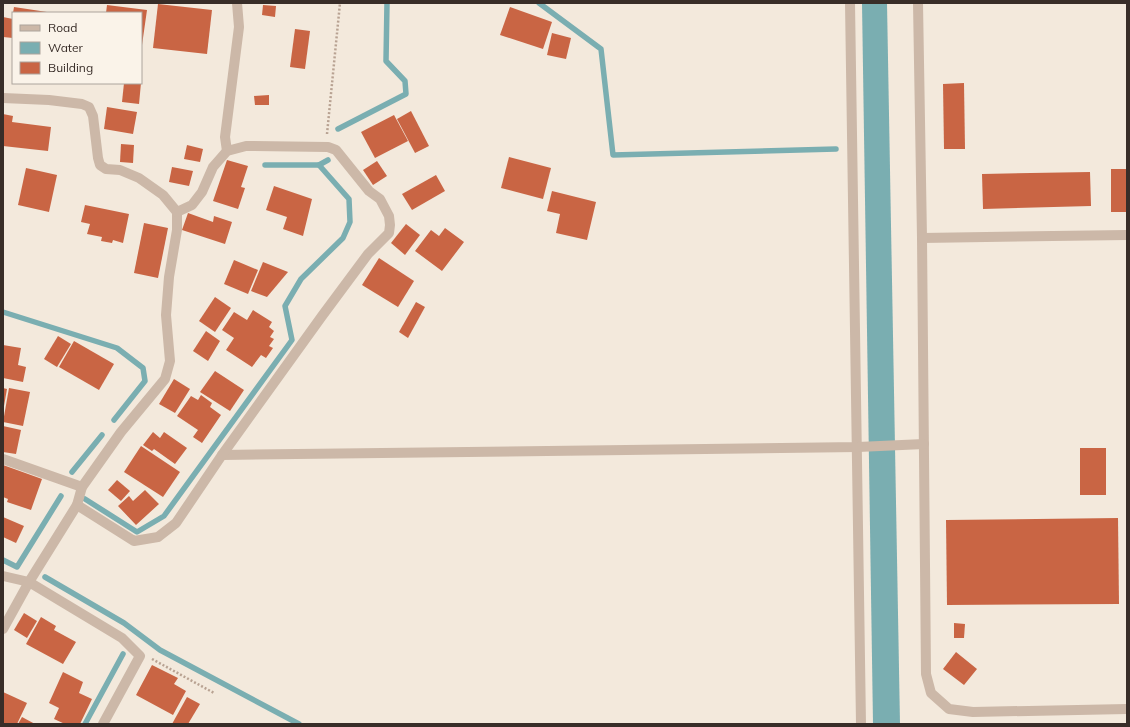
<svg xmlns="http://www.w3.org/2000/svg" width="1130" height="727" viewBox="0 0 1130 727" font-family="Mulish,sans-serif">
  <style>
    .water { fill: #7aaeb1 }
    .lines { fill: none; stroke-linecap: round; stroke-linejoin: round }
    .stream { stroke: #7aaeb1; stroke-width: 5.5 }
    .building { fill: #c96544 }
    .path { stroke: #b8a292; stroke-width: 2.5; stroke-dasharray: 2 2; stroke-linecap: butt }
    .minor { stroke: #ccb8a8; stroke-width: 10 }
  </style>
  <rect width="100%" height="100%" fill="#f3e9dc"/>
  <polygon class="water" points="862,3 887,3 900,724 873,724"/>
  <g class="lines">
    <g class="stream">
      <polyline points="539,3 601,49 613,155 836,149"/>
      <polyline points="338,129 406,94 405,81 386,61 387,3"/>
      <polyline points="319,165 328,160"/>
      <polyline points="3,312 117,348 143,368 145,381 114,420"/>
      <polyline points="72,472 102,435"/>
      <polyline points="85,499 137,532 164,516 292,340 285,306 301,279 343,238 350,222 349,199 319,165 265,165"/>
      <polyline points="3,560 17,567 61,496"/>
      <polyline points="45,577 124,623 160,650 299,724"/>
      <polyline points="85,724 123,654"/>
    </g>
  </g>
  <g class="building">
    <polygon points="158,4 212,10 207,54 153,48"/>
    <polygon points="107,5 147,10 142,45 141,45 141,13 106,13"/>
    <polygon points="263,5 276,6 275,17 262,15"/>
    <polygon points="14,7 47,12 47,13 13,13"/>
    <polygon points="510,7 552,22 543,49 500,35"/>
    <polygon points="3,17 13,19 13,38 3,37"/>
    <polygon points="295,29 310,31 305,69 290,67"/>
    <polygon points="552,33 571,38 566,59 547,55"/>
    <polygon points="124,83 141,83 139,104 122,102"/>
    <polygon points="964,83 965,149 944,149 943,84"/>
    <polygon points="269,95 269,105 255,105 254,96"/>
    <polygon points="107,107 137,112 133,134 104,129"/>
    <polygon points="411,111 429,146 415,153 397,119"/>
    <polygon points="3,114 13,116 12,122 51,127 48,151 3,146"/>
    <polygon points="394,115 408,141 375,158 361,132"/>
    <polygon points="121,144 134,145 133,163 120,162"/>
    <polygon points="187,145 203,149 200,162 184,159"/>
    <polygon points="509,157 551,168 543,199 501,188"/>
    <polygon points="227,160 248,166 241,187 245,188 238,209 213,201"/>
    <polygon points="377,161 387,176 373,185 363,170"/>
    <polygon points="172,167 193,171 189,186 169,182"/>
    <polygon points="26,168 57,175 49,212 18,205"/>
    <rect x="1111" y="169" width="16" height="43"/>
    <polygon points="1090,172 1091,206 983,209 982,174"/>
    <polygon points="436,175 445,191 412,210 402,194"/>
    <polygon points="274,186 312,199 303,236 283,229 287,217 266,210"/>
    <polygon points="552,191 596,202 587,240 556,233 560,214 547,211"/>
    <polygon points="85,205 129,214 123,243 113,240 112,243 101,241 102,237 87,234 90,224 81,222"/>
    <polygon points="188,213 213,222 214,216 232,222 225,244 182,230"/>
    <polygon points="144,223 168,228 158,278 134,273"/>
    <polygon points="406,224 420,235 405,255 391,243"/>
    <polygon points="445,228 464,242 442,271 415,251 431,230 439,236"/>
    <polygon points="379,258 414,281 398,307 362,285"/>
    <polygon points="234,260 258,270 248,294 224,284"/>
    <polygon points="263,262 288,272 267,297 251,291"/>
    <polygon points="215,297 231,308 215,332 199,321"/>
    <polygon points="416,302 425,307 408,338 399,332"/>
    <polygon points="253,310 272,322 269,327 274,331 270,337 274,339 269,346 273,348 266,358 261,355 252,367 226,350 234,338 222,330 234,312 247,320"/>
    <polygon points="206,331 220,341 208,361 193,351"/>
    <polygon points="58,336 71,344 57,367 44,359"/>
    <polygon points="74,341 114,364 99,390 59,367"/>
    <polygon points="3,345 21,348 18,365 26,367 23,382 3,378"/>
    <polygon points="215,371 244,390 230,411 200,392"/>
    <polygon points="174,379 190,389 175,413 159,404"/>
    <polygon points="3,388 7,389 4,406 3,406"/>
    <polygon points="9,388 30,392 23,426 3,422"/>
    <polygon points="201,395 212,403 210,407 221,415 202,443 193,437 198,430 177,416 191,396 198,400"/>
    <polygon points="3,426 21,430 16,454 3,452"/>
    <polygon points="153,432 160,438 164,432 187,448 175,464 154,449 152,451 143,445"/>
    <polygon points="141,446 180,472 163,497 124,472"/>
    <rect x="1080" y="448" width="26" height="47"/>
    <polygon points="3,465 42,479 31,510 7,502 8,499 3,497"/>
    <polygon points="117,480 130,491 121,501 108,490"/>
    <polygon points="145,490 159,504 136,525 118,506 129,496 133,501"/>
    <polygon points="3,517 24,526 16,543 3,537"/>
    <polygon points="1118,518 1119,604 947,605 946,520"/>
    <polygon points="24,613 37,621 27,638 14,630"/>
    <polygon points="41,617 56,626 54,630 76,642 63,664 26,644"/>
    <polygon points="954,623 965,624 964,638 954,638"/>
    <polygon points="956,652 977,669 964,685 943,669"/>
    <polygon points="152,665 178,678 174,684 186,691 173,715 136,695"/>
    <polygon points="63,672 83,682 79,693 92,699 80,724 65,724 54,719 59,708 49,703"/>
    <polygon points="3,692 27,703 17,724 3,724"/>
    <polygon points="187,697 200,704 188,724 172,724"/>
    <polygon points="22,717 35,724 18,724"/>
  </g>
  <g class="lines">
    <g class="path">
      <polyline points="327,134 340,3"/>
      <polyline points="152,659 214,693"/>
    </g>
    <g class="minor">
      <polyline points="850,3 861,724"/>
      <polyline points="918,3 922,238 926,674 931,693 949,709 973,712 1127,709"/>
      <polyline points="3,98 49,100 82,104 89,107 93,116 98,158 100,165 106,169 120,170 139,178 163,195 177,212 177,230 169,277 166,315 170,361 165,379 121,432 82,487 77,505 29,582 3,629"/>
      <polyline points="227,151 225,137 239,27 237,3"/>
      <polyline points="922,238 1127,235"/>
      <polyline points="222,455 858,447 924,444"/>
      <polyline points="3,459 82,487"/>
      <polyline points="77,505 134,541 158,537 176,523 222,455 322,316 368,254 389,233 390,225 389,216 380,199 369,191 336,150 328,147 246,146 227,151 213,167 202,192 192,205 177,212"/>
      <polyline points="3,576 29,582 122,638 140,656 103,724"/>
    </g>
  </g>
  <rect width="1130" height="727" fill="none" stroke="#382d28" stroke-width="8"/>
  <rect x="12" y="12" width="130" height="72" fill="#faf3e9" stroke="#aca49c"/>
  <rect x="20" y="25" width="20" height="6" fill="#ccb8a8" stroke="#aca49c"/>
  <text x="48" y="32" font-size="12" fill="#382d28">Road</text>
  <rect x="20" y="42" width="20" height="12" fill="#7aaeb1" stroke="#aca49c"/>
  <text x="48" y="52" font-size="12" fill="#382d28">Water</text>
  <rect x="20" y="62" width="20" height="12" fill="#c96544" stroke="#aca49c"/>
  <text x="48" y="72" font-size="12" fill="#382d28">Building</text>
</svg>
